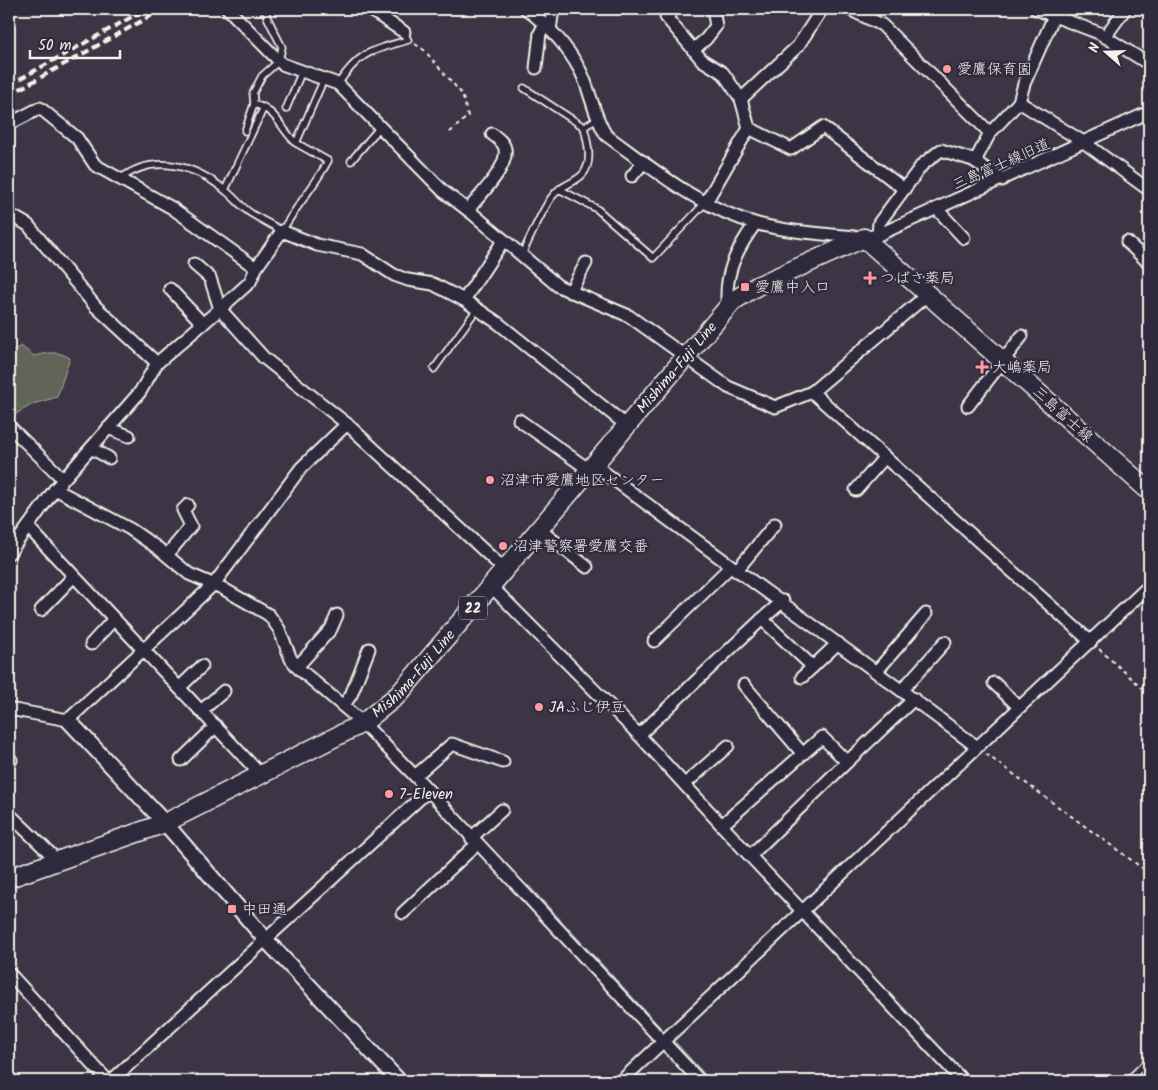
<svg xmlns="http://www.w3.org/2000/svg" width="1158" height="1090" viewBox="0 0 1158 1090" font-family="Kalam,'Klee One',sans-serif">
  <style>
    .green { fill: #606558; stroke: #aaaba0 }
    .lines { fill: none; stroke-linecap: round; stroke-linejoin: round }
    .stream { stroke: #959ca9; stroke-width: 4 }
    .service-casing { stroke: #f4f1e8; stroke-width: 9 }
    .minor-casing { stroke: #f4f1e8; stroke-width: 15 }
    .tertiary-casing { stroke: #f4f1e8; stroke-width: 18 }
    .primary-casing { stroke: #f4f1e8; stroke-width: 21 }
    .path { stroke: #f4f1e8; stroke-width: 2; stroke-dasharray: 4 4; stroke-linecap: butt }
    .service { stroke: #2f2a3d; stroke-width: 5.5 }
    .minor { stroke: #2f2a3d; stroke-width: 11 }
    .tertiary { stroke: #2f2a3d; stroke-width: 14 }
    .primary { stroke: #2f2a3d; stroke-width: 18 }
    .rail { stroke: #f4f1e8; stroke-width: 4; stroke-dasharray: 8 4; stroke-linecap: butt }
    .poi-dot { fill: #ff9aa2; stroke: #2f2a3d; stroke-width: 2 }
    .labels { text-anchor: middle; stroke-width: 4.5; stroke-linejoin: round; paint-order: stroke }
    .shield { fill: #2f2a3d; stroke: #b9b5b5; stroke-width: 1 }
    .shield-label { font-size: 14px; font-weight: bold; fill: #f4f1e8 }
    .poi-label { font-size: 15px; fill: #f4f1e8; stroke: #2f2a3d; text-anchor: start }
    .street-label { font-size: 15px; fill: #f4f1e8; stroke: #2f2a3d }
  </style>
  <rect width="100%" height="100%" fill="#3d3445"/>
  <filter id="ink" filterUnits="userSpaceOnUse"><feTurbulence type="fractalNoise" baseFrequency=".02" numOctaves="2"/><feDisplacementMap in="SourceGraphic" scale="10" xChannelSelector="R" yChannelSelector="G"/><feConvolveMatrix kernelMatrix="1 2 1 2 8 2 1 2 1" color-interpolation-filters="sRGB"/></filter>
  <g filter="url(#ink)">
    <path class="green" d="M21,346l13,10c13,-3 24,-6 36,2l-13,39 -24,7 -24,14v-66z"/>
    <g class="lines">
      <g class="stream">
        <polyline points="528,887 660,1029"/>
        <polyline points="675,1044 709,1081"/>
      </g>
      <defs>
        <g id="service">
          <path d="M338,84c22,-33 33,-33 70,-44l-4,-8"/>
          <polyline points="524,88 584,127"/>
          <path d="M254,104c25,8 24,22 42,39l28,-64"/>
          <polyline points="286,109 302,71"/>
          <polyline points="245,131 254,104 253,93 262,76 279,61 282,47 267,17 265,9"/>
          <polyline points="351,161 380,127"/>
          <path d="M120,179c34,-26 75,-14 106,12 9,7 16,17 26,23 10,6 20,11 30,17 14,-25 33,-45 46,-70l-32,-18"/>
          <polyline points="559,189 597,209 653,258 706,202"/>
          <polyline points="225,190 264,107"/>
          <path d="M521,256c10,-19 18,-40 30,-58 9,-13 22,-14 31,-23 12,-12 5,-34 2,-48l13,-8"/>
          <polyline points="434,369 477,309"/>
          <polyline points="1127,1081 1149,1060"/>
        </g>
        <g id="minor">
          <polyline points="228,9 282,64 338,84 443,191 473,214 558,286 629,316 728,387 775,407 812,392"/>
          <polyline points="369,9 404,32"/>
          <path d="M526,9c22,16 41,37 54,61 11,21 13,45 26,65 47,34 95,74 152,89 34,9 71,10 106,14l14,-3 271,-123"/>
          <polyline points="674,9 666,17 702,60 723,73 741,99 749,128 706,202"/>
          <polyline points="849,9 882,25 990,133 1019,102 1085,143 1149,190"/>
          <polyline points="1036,9 1099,33 1149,64"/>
          <polyline points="550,30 553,9"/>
          <polyline points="1105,37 1125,9"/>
          <polyline points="693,50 706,39 716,26 714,15"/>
          <polyline points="536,68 540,33 545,24"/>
          <polyline points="741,99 798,46 822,9"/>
          <polyline points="1019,102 1024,84 1054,16"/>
          <polyline points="9,124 40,108 77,138 95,165 172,208 256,268"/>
          <polyline points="749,128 791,149 823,127 904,189"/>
          <polyline points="975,161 990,133"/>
          <polyline points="632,176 644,162"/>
          <polyline points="937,209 964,238"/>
          <path d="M468,210c11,-14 41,-43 37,-61 -1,-7 -8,-11 -13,-15"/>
          <polyline points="9,214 28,225 96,307 157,363 220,309 264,358 347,424 505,570"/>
          <polyline points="878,235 879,223 922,165 941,150 973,160 1002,180"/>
          <polyline points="1127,242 1149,263"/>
          <polyline points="194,264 210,278 220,309 250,282 256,268 282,231 317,245 362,254 394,275 408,280 433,284 464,300 498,323 626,425"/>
          <polyline points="170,289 203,324"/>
          <polyline points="570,292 586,263"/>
          <polyline points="927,295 812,392 1091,642"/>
          <polyline points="464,300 503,241"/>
          <path d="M728,309c-5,-33 8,-59 27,-85"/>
          <polyline points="968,406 1022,336"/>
          <polyline points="519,420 588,469"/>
          <polyline points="9,426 63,479"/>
          <polyline points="108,428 129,436"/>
          <polyline points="91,448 109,458"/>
          <path d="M593,464c127,95 257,187 384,283"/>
          <polyline points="55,489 130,529 159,549 189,574 222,588 269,615 279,629 291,659 298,668 363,723 414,775 700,1081"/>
          <polyline points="856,490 885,457"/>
          <polyline points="28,527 261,775"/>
          <polyline points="539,529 587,567"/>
          <polyline points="9,553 55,489 140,392 157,363"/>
          <polyline points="167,555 191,526 183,510 188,505"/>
          <polyline points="736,571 775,524"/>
          <polyline points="491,586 639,735 750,856 963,1081"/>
          <polyline points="41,610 74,576"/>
          <polyline points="762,619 813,667"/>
          <polyline points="654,641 730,567"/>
          <polyline points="91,644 114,619"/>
          <polyline points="297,667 331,629 337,615"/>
          <polyline points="876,672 926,614"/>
          <polyline points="802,677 838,643"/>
          <polyline points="994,683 1019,707"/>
          <polyline points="744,685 802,753"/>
          <polyline points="179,688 202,666"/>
          <polyline points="902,690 945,642"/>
          <polyline points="343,706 351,695 369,649"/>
          <polyline points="9,709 68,720 214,584 301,468 347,424"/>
          <polyline points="201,711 224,691"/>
          <polyline points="639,735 762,619 783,601"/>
          <polyline points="181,760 216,726"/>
          <polyline points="847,762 914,699"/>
          <polyline points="9,764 11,760"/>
          <polyline points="415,776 452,744 503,762"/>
          <polyline points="685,784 728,746"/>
          <polyline points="9,814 57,860"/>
          <polyline points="723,824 822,737 847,762 750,856"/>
          <polyline points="471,838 502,810"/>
          <polyline points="403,913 477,844"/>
          <polyline points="9,973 108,1081"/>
          <polyline points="111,1081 428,791"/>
          <polyline points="621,1081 1149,586"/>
        </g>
        <polyline id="tertiary" points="68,720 165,823 266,940 399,1081"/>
        <g id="primary">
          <path id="s1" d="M9,878l156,-55 198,-100 35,-28 335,-394 24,-15 107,-48 284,252 1,-2"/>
        </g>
      </defs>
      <use href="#service" class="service-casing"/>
      <use href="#minor" class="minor-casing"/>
      <use href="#tertiary" class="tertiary-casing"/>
      <use href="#primary" class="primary-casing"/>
      <g class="path">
        <polyline points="415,44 424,50 462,94 468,116 449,133"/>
        <polyline points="1099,649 1149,694"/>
        <polyline points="986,754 1149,873"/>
      </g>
      <use href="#service" class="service"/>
      <use href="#minor" class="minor"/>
      <use href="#tertiary" class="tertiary"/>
      <use href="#primary" class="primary"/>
      <g class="rail">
        <polyline points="9,85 146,9"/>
        <polyline points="9,95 163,9"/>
      </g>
    </g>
  </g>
  <g class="poi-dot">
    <circle cx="947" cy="69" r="5"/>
    <path d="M867.5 270.5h5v5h5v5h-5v5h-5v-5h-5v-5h5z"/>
    <rect x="740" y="282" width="10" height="10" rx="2.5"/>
    <path d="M979.5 359.5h5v5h5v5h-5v5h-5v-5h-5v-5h5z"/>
    <circle cx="490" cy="480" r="5"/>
    <circle cx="503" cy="546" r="5"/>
    <circle cx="539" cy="707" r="5"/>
    <circle cx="389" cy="794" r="5"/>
    <rect x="227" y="904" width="10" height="10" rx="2.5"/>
  </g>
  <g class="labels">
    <rect class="shield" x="459" y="596.5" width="28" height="23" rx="4"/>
    <g class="shield-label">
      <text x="473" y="613">22</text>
    </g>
    <g class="poi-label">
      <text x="957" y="74">愛鷹保育園</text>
      <text x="880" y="283">つばさ薬局</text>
      <text x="755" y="292">愛鷹中入口</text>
      <text x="992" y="372">大嶋薬局</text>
      <text x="500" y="485">沼津市愛鷹地区センター</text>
      <text x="513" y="551">沼津警察署愛鷹交番</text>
      <text x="549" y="712">JAふじ伊豆</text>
      <text x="399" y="799">7-Eleven</text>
      <text x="242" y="914">中田通</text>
    </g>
    <g class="street-label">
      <text transform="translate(1001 164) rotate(-24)" y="5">三島富士線旧道</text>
      <text dy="5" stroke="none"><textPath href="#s1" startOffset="862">Mishima-Fuji Line</textPath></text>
      <text transform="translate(1063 414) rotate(42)" y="5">三島富士線</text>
      <text dy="5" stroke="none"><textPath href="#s1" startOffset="458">Mishima-Fuji Line</textPath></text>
    </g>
  </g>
  <rect width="1158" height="1090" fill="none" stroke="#2f2a3d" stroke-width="30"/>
  <rect x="15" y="15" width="1128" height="1060" fill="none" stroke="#f4f1e8" stroke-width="2" filter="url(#ink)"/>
  <g transform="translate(1106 52) rotate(290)" stroke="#2f2a3d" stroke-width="4" paint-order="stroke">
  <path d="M0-4L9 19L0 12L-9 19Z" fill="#f4f1e8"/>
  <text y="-8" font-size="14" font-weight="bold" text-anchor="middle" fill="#f4f1e8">N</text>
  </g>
  <path d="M30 50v8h90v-8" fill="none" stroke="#f4f1e8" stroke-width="2.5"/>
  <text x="38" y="50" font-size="15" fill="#f4f1e8" stroke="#2f2a3d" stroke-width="4" paint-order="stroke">50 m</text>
</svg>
